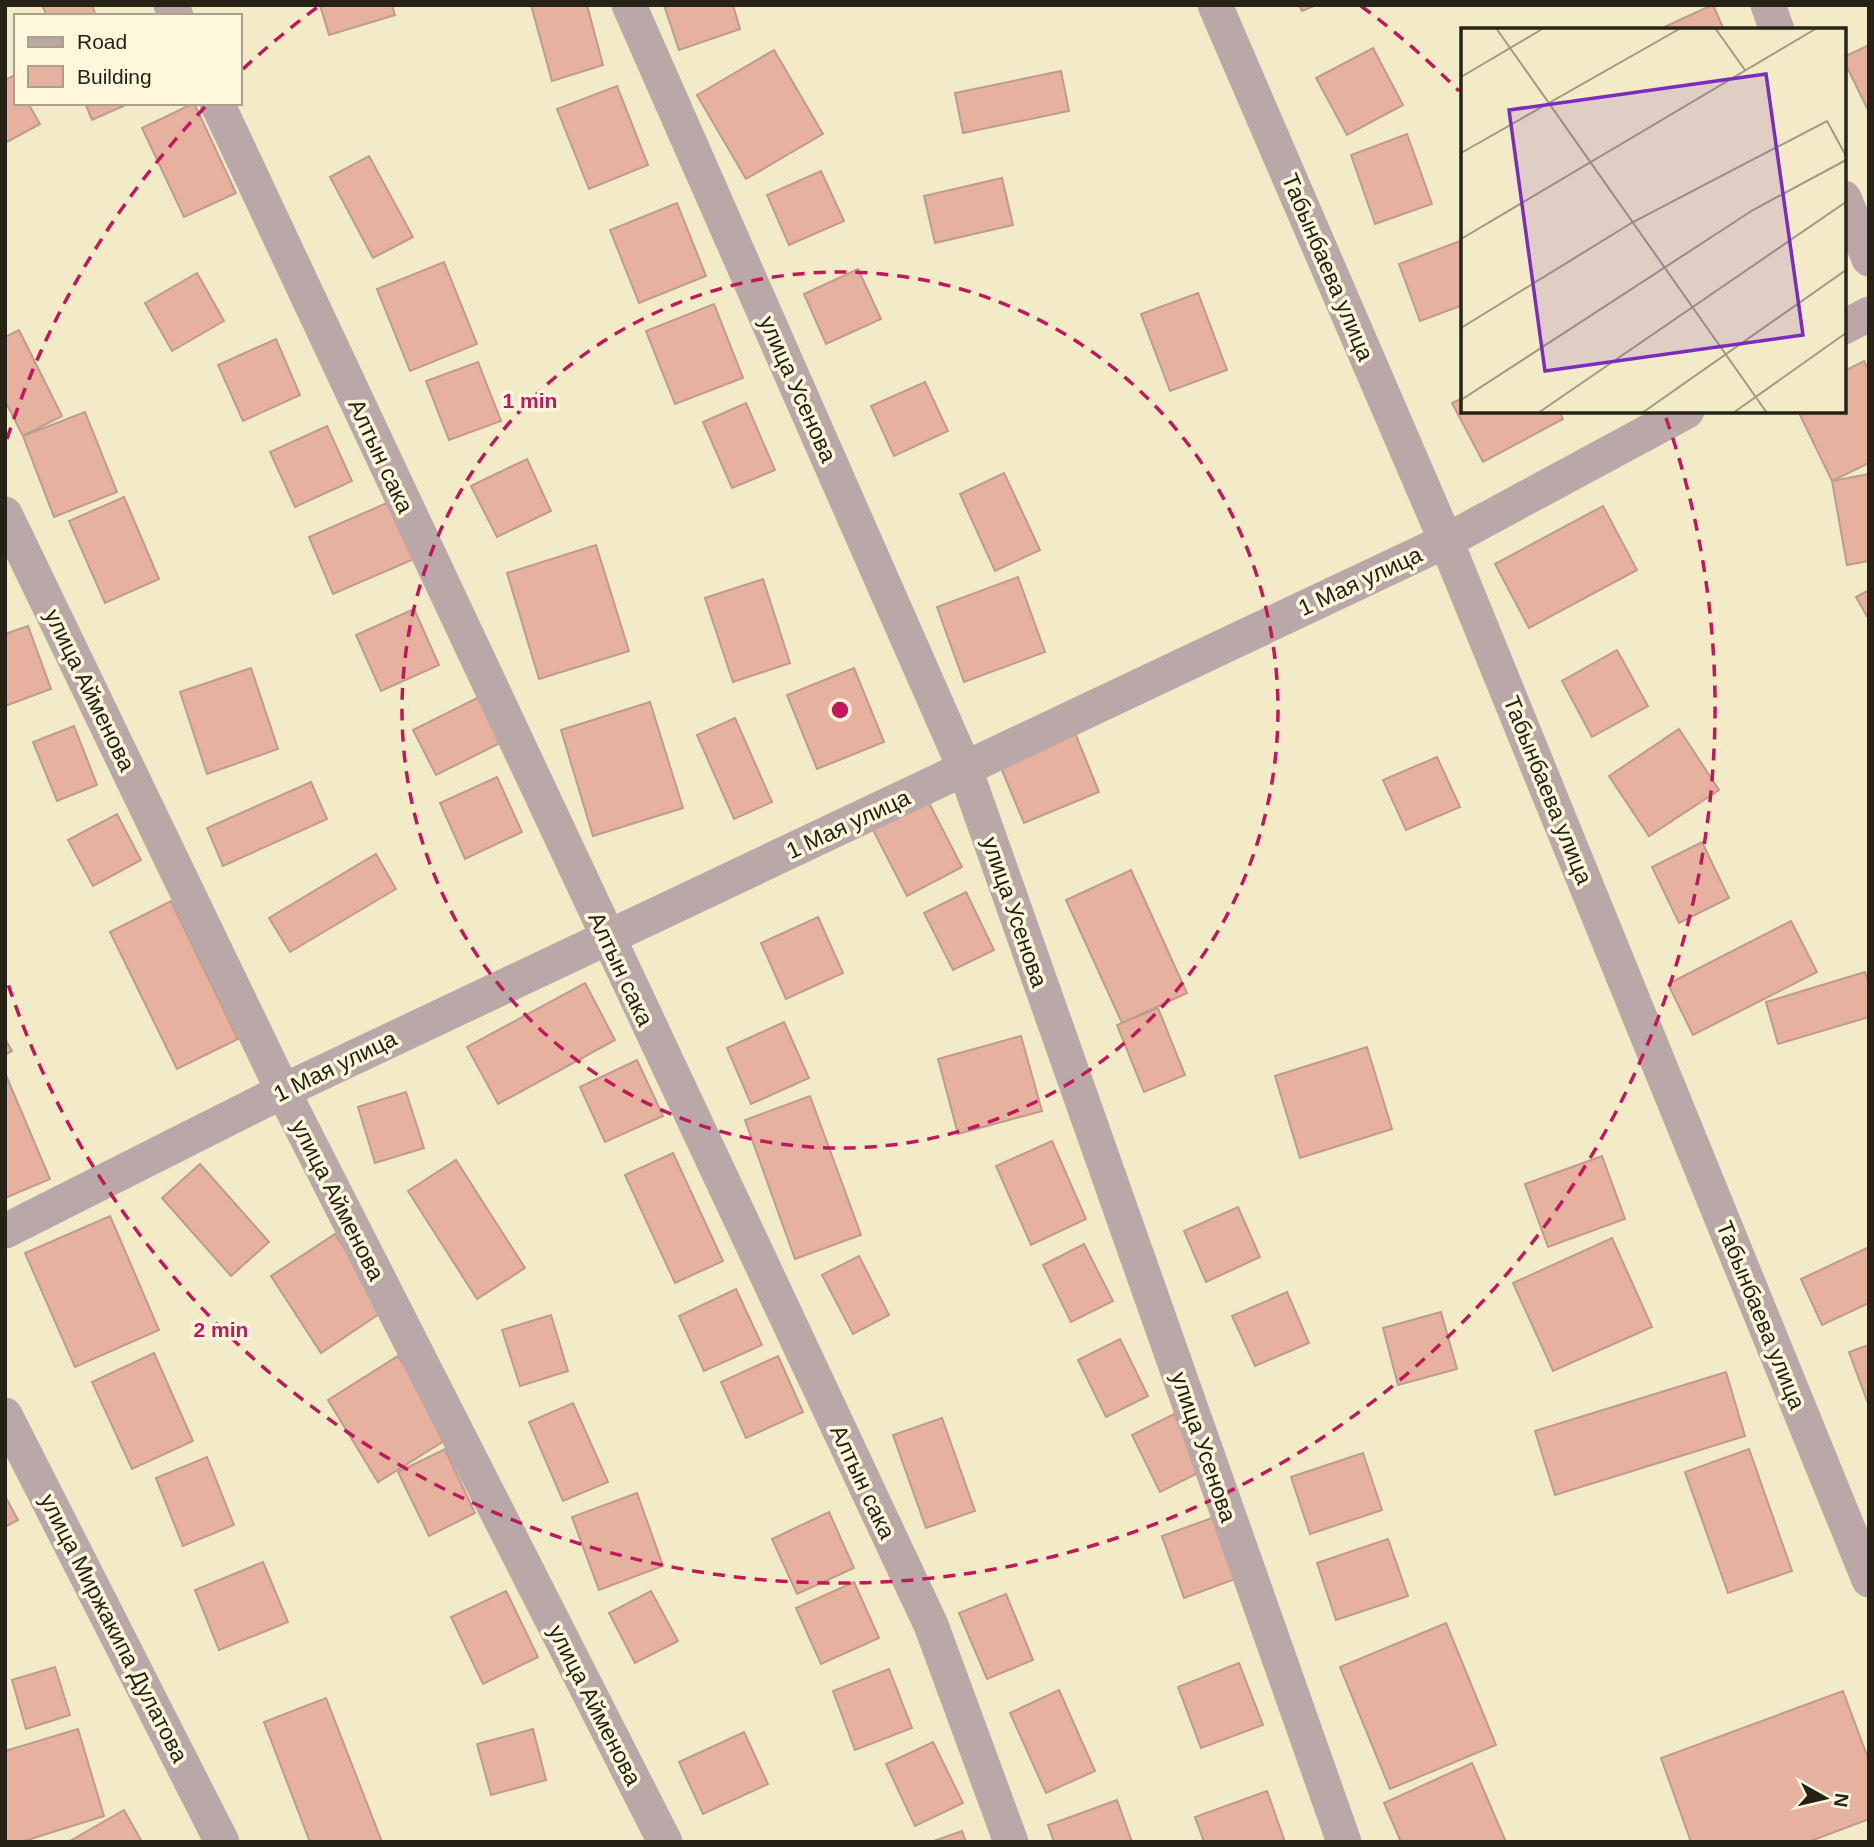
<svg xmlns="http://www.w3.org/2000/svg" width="1874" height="1847" viewBox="0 0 1874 1847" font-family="Arial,sans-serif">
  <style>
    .building { fill: #e6b19f; stroke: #bf9b8f; stroke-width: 2 }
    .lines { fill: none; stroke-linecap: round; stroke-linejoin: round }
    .minor { stroke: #baa8a9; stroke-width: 35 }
    .ring { fill: none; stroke: #c2185b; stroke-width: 3.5; stroke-dasharray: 12 9 }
    .labels { text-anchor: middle; stroke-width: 7; stroke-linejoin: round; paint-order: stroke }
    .street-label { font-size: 23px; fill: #262316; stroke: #fff7db }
    .inset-road { fill: none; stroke: #a19a80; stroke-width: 2 }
    .view { fill: #7b2cbf; fill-opacity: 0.15; stroke: #7b2cbf; stroke-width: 3.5 }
    .inset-edge { fill: none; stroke: #262316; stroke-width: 3.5 }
    .centre { fill: #c2185b; stroke: #fff7db; stroke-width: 3.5 }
    .ring-label { font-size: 21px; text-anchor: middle; font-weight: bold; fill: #c2185b; stroke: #fff7db; stroke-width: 7; stroke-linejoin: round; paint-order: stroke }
  </style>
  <rect width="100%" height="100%" fill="#f3eac7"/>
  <g class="building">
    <polygon points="42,5 92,5 96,16 47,16"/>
    <polygon points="320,5 392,5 395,15 329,35"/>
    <polygon points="531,5 587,5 603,65 552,81"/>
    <polygon points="664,5 733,5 740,29 679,50"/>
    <polygon points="1299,5 1316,5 1302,11"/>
    <polygon points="1713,5 1724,30 1658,30 1712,5"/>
    <polygon points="1869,45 1869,112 1844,61 1844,57"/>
    <polygon points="1373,48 1403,105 1347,135 1316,78"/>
    <polygon points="774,50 823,134 746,179 697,95"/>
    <polygon points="1061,71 1069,111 963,133 955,93"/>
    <polygon points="13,76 16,82 16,103 28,103 40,124 5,143 5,80"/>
    <polygon points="617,86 648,165 589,189 557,109"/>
    <polygon points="85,103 130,103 92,120"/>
    <polygon points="194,103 236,193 184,217 142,128"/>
    <polygon points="1407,134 1432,204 1375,224 1351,155"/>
    <polygon points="369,156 413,237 373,258 330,177"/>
    <polygon points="821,171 844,221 789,245 767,195"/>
    <polygon points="1002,178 1013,225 935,243 924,196"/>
    <polygon points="677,203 706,276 639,303 610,230"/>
    <polygon points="1463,240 1463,305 1420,321 1399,264"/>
    <polygon points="444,262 477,344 410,371 377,289"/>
    <polygon points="858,269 881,319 826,344 804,294"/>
    <polygon points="197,273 224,321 172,351 145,303"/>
    <polygon points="1198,293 1227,370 1170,391 1141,314"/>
    <polygon points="714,304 743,378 675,404 646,331"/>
    <polygon points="19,330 62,416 23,436 5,401 5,337"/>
    <polygon points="276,339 300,395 243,421 218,365"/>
    <polygon points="1864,361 1869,370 1869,463 1832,481 1798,411 1844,411 1844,371"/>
    <polygon points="478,362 501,421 449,440 426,381"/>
    <polygon points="925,382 948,431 894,456 871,406"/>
    <polygon points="1463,398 1463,411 1559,411 1563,419 1483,462 1452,403"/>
    <polygon points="746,403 775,470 732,488 703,422"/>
    <polygon points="85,412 117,492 54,517 23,436"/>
    <polygon points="327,426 352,481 295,507 270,452"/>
    <polygon points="527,459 551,511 497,537 471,486"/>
    <polygon points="1004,473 1040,550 995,571 960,494"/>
    <polygon points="1869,474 1869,561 1847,565 1832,481"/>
    <polygon points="124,497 159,579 105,603 69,521"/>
    <polygon points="389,502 414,559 333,594 309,537"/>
    <polygon points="1603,506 1637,570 1529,628 1495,564"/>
    <polygon points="596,545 629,651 539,679 507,573"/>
    <polygon points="1018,577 1045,652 964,682 937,607"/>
    <polygon points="763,579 790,663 733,682 705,598"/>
    <polygon points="1869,590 1869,620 1856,597"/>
    <polygon points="414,609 439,665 381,691 356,635"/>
    <polygon points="28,626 51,689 5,706 5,634"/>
    <polygon points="1617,650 1648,706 1592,737 1562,681"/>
    <polygon points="251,668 278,749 207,774 180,692"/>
    <polygon points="854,668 884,742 817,769 787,695"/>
    <polygon points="481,696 504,741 436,775 413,730"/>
    <polygon points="650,702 683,808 593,836 561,730"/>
    <polygon points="735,718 772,802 734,819 697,735"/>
    <polygon points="74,726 97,785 57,801 33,742"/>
    <polygon points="1679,729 1719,790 1649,836 1609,776"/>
    <polygon points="1075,733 1099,792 1024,823 999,763"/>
    <polygon points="1437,757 1460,807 1406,830 1383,780"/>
    <polygon points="497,777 522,832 465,859 440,803"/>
    <polygon points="311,782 327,819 223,866 207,828"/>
    <polygon points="926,797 962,867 907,896 871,826"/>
    <polygon points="117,814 141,860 93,886 68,840"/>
    <polygon points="1702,842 1729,898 1679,923 1652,867"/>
    <polygon points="376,854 396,889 290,952 269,918"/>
    <polygon points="1131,870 1187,993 1122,1023 1066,900"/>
    <polygon points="966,892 994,950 953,970 924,913"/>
    <polygon points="171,901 238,1039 177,1069 110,932"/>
    <polygon points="818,917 843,973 786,999 761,943"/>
    <polygon points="1791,921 1817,972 1693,1035 1668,984"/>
    <polygon points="1865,972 1869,984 1869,1017 1778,1044 1766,1002"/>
    <polygon points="585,983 615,1040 498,1104 467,1047"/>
    <polygon points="1158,1008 1185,1075 1144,1092 1117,1025"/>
    <polygon points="784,1022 809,1078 751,1104 727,1048"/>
    <polygon points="1021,1036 1042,1111 958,1134 938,1059"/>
    <polygon points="5,1039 12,1051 5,1055"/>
    <polygon points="1367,1047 1392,1129 1300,1158 1275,1076"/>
    <polygon points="637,1060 663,1116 605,1142 580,1087"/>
    <polygon points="5,1073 50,1179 5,1198"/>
    <polygon points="406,1092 424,1148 375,1163 358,1107"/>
    <polygon points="810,1096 861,1235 795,1259 745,1120"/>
    <polygon points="1052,1141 1086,1219 1031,1245 996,1166"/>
    <polygon points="673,1153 723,1261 675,1283 625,1175"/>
    <polygon points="1602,1156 1625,1219 1548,1247 1525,1184"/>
    <polygon points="456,1160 525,1268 477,1299 408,1191"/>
    <polygon points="200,1164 269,1242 231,1276 162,1198"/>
    <polygon points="1238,1207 1260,1257 1206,1282 1184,1231"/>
    <polygon points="110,1216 159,1330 75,1367 25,1253"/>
    <polygon points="335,1234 385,1310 321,1353 271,1276"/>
    <polygon points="1612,1238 1652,1327 1553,1371 1513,1283"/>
    <polygon points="1084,1244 1113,1301 1071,1322 1043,1265"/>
    <polygon points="1869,1247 1869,1303 1822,1325 1801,1279"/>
    <polygon points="859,1256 889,1315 853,1334 822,1275"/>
    <polygon points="736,1289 762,1345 704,1371 679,1316"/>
    <polygon points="1287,1292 1309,1343 1255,1366 1232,1316"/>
    <polygon points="1441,1312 1457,1369 1398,1385 1383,1328"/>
    <polygon points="551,1315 568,1371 520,1386 502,1330"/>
    <polygon points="1120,1339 1148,1396 1106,1417 1078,1360"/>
    <polygon points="1869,1345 1869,1406 1849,1352"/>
    <polygon points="154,1353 193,1441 132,1469 92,1382"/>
    <polygon points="398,1356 449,1438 378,1482 328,1400"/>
    <polygon points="778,1356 803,1412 746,1438 721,1382"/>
    <polygon points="1726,1372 1745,1436 1555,1495 1535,1431"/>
    <polygon points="573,1403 608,1482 563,1501 529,1422"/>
    <polygon points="1174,1414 1202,1471 1160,1492 1132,1435"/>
    <polygon points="942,1418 975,1511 926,1528 893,1435"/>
    <polygon points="445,1449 475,1513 429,1536 398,1472"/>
    <polygon points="1749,1449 1792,1571 1728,1593 1685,1472"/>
    <polygon points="1363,1453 1382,1510 1310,1534 1291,1477"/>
    <polygon points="207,1457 234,1525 183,1546 156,1478"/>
    <polygon points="637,1493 663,1566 599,1590 572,1517"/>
    <polygon points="5,1496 18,1520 5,1527"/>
    <polygon points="829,1512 854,1568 797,1594 772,1539"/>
    <polygon points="1223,1514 1246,1575 1184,1598 1162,1536"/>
    <polygon points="1388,1539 1408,1596 1336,1620 1317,1563"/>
    <polygon points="263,1562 288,1622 219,1650 195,1590"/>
    <polygon points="854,1582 879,1638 821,1664 796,1608"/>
    <polygon points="506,1591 538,1657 483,1684 451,1617"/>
    <polygon points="651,1591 678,1641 635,1663 609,1613"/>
    <polygon points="1006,1594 1033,1660 987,1679 959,1613"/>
    <polygon points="1446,1623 1496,1745 1390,1789 1340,1667"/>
    <polygon points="1239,1663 1263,1725 1201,1748 1178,1687"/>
    <polygon points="55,1667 70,1715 26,1729 12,1680"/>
    <polygon points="889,1669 912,1728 855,1750 833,1691"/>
    <polygon points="1059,1690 1095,1771 1046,1793 1010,1713"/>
    <polygon points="1843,1691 1869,1761 1869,1819 1808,1842 1691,1842 1661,1758"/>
    <polygon points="326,1698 382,1842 310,1842 264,1722"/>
    <polygon points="78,1729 104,1816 21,1842 5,1842 5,1751"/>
    <polygon points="533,1729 546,1780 491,1795 477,1744"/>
    <polygon points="744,1732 768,1784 703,1814 679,1762"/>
    <polygon points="933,1742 963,1803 915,1826 886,1764"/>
    <polygon points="1472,1763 1506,1842 1401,1842 1384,1803"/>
    <polygon points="1267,1791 1285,1842 1204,1842 1195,1817"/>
    <polygon points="1117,1800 1132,1842 1054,1842 1048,1825"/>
    <polygon points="124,1810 142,1842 71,1842 70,1841"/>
    <polygon points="962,1831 966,1842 931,1842"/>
  </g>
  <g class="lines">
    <g class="minor">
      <polyline points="171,5 176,16"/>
      <polyline points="629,5 965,769 1344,1842"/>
      <polyline points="1215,5 1446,541 1869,1580"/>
      <polyline points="1768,5 1777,30"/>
      <polyline points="217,103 931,1625 1011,1842"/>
      <polyline points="1844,198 1869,259"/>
      <polyline points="1844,327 1869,314"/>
      <polyline points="5,514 283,1091 665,1842"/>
      <polyline points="5,1231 283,1091 1446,541 1687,411"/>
      <polyline points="5,1415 222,1842"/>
    </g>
  </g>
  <g class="ring">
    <circle cx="840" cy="710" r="438"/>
    <path d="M7 439A876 876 0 0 1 205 107M243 69A876 876 0 0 1 319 6M1361 6A876 876 0 0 1 1459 91M1666 418A876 876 0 1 1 7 981"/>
  </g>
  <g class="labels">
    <g class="street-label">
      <text transform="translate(1328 267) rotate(67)" y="8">Табынбаева улица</text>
      <text transform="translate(798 389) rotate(66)" y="8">улица Усенова</text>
      <text transform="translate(381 456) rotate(65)" y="8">Алтын сака</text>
      <text transform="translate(1360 581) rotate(-25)" y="8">1 Мая улица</text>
      <text transform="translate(90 690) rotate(64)" y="8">улица Айменова</text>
      <text transform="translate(1548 790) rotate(68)" y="8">Табынбаева улица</text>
      <text transform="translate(848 824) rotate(-25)" y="8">1 Мая улица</text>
      <text transform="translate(1015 912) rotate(71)" y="8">улица Усенова</text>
      <text transform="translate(621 969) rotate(65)" y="8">Алтын сака</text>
      <text transform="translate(335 1066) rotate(-26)" y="8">1 Мая улица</text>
      <text transform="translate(338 1200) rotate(63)" y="8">улица Айменова</text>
      <text transform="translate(1761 1315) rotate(68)" y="8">Табынбаева улица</text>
      <text transform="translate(1204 1447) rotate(71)" y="8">улица Усенова</text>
      <text transform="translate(863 1482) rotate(65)" y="8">Алтын сака</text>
      <text transform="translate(114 1628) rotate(63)" y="8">улица Миржакипа Дулатова</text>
      <text transform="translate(595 1705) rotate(63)" y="8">улица Айменова</text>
    </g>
  </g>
  <g transform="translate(1461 28)">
    <rect width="385" height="385" fill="#f3eac7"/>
    <path class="inset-road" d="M35,0l271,385M254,0l30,42M0,49l83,-49M0,125l220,-125M0,211l356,-211M0,300l172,-106 194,-101 19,35M0,372l292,-190 93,-50M77,385l308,-211M181,385l204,-143M272,385l113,-80"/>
    <path class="view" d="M305,46l37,261 -258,36 -36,-261z"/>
    <rect width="385" height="385" class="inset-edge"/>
  </g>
  <circle cx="840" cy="710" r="10" class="centre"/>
  <g class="ring-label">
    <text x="530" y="408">1 min</text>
    <text x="221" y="1337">2 min</text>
  </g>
  <rect width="1874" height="1847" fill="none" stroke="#262316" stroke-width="14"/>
  <rect x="14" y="14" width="228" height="91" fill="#fff7db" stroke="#a8a28c" stroke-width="2"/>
  <rect x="28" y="37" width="35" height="10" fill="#baa8a9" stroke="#a8a28c" stroke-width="2"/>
  <text x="77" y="49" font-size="21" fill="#262316">Road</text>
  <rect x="28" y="66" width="35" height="21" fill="#e6b19f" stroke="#a8a28c" stroke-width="2"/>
  <text x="77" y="84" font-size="21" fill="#262316">Building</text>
  <g transform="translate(1825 1798) rotate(98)" stroke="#fff7db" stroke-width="5" paint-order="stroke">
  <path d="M0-5L12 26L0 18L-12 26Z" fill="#262316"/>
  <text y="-10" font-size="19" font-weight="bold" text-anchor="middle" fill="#262316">N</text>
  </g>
</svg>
